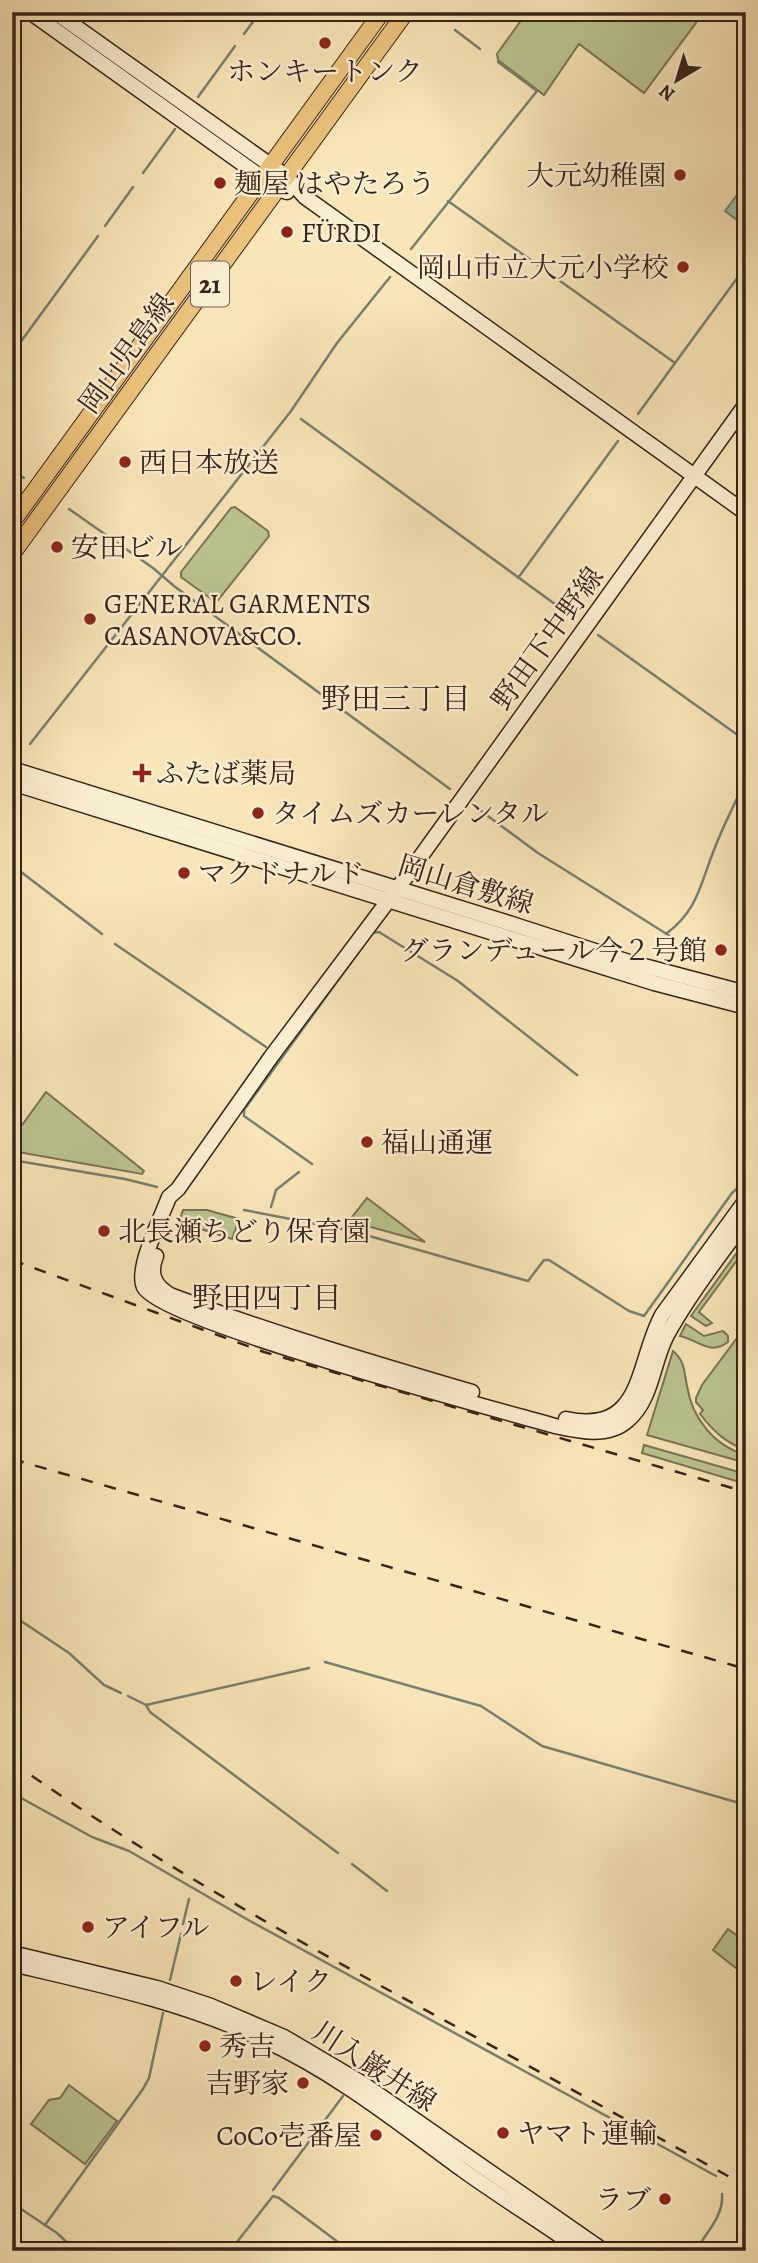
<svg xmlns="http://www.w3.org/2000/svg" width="758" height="2263" viewBox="0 0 758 2263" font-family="Alegreya,'Noto Serif JP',serif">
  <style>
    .green { fill: #bbc691; stroke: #797456; stroke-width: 2 }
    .water { fill: #9ec0ac; stroke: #758172; stroke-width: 2 }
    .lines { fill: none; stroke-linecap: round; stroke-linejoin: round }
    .stream { stroke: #758172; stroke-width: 2.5 }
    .secondary-casing { stroke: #37231b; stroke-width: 17 }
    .primary-casing { stroke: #37231b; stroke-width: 18 }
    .secondary { stroke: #fbefd1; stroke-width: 14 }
    .primary { stroke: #ecc37c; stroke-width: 16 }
    .rail { stroke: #37231b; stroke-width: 2.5; stroke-dasharray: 12 12; stroke-linecap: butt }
    .poi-dot { fill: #8f2418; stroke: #fbefd1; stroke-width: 2.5 }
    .labels { text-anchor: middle; stroke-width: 5; stroke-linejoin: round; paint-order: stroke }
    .shield { fill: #fbefd1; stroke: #726052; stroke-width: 2 }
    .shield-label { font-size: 26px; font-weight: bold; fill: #37231b }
    .poi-label { font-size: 28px; fill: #37231b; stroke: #fbefd1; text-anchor: start }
    .street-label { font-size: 28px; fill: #37231b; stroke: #fbefd1 }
    .neighbourhood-label { font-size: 30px; fill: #37231b; stroke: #fbefd1 }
  </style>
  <rect width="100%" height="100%" fill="#f9e6b8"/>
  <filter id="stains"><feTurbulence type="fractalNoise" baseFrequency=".00286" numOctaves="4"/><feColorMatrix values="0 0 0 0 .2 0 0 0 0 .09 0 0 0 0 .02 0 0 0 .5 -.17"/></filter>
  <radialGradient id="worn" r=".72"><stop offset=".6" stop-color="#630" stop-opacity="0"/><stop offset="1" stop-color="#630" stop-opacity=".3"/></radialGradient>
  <g class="green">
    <polygon points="527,12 704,12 644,93 579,44 544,95 498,60 497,54"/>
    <polygon points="235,507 268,531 269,536 218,600 214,601 181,577 181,572 231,508"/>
    <polygon points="46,1092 144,1171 142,1174 12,1151 12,1139"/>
    <polygon points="367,1198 425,1242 349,1221"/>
    <polygon points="183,1210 207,1210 239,1219 232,1239 179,1222"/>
    <polygon points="746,1240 746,1248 699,1312 712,1323 706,1326 691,1316"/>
    <path d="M686,1324l18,12 19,-5 5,5v6c-18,14 -30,-2 -48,-6z"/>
    <path d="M746,1331v119c-20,-7 -33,-19 -46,-36l3,-4 -7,-8v-4l6,-13 38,-51 3,1z"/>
    <path d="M673,1351c12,10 11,21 14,35 5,32 27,60 59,69v8l-99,-28z"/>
    <polygon points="644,1445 746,1474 746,1484 642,1453"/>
    <polygon points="728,1929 746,1942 746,1976 713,1950"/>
    <polygon points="69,2085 117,2121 85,2164 31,2124 49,2100 60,2098"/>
  </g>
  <polygon class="water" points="746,183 746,216 741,223 725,211"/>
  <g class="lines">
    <g class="stream">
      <polyline points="455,30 480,49"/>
      <polyline points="244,34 260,12"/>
      <polyline points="498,62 537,91"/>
      <polyline points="198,97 235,46"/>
      <polyline points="143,173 175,129"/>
      <polyline points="448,201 675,363 746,266"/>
      <polyline points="105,226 133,187"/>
      <polyline points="411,249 537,91"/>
      <polyline points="14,351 98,236"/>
      <polyline points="638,414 675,363"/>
      <polyline points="301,419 574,618"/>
      <polyline points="12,470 24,478"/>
      <polyline points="69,509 153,568 174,586 450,789"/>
      <polyline points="518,578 618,441"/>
      <polyline points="598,635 746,741"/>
      <polyline points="30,744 291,411 337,343 390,277"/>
      <polyline points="473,805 538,853 673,938"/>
      <polyline points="12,865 102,934"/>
      <polyline points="372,933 379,932 458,981 577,1075"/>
      <path d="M666,934c32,-24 34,-49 48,-84 9,-24 21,-47 32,-70"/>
      <polyline points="115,944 266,1047"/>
      <polyline points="12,1160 125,1179 157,1187"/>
      <polyline points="312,1164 244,1116 244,1110 368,939"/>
      <polyline points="271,1207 276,1190 299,1172"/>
      <polyline points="244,1210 348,1230 528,1281 544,1260 549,1260 629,1311 644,1316 732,1193 746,1180"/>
      <polyline points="12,1615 69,1653 104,1685 121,1693"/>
      <polyline points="325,1662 481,1706 542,1746 746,1805"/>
      <polyline points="128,1696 146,1705 309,1668"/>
      <polyline points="146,1705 150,1712 338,1853"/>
      <polyline points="12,1793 92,1837 129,1851 250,1921 716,2176"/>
      <polyline points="352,1864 387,1891"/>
      <polyline points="183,1924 189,1899"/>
      <polyline points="170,1980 181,1934"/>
      <polyline points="273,2190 343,2096"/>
      <polyline points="12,2203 57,2233 76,2251"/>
      <polyline points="45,2225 143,2089 149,2078 163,2013"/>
      <path d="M698,2247c10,-16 26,-33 24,-53"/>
      <polyline points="230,2251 273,2196 279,2198 350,2251"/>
      <polyline points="742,2251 746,2245"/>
    </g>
    <defs>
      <g id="secondary">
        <polyline points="30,12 278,189 287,192"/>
        <polyline points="55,12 287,177 305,197 746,513"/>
        <path d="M746,404l-340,473 -135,180 -93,132 -9,8c-7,19 -34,72 -25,90 17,34 355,123 411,139 23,5 52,12 72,-5 26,-22 25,-58 40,-86 20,-37 53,-81 79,-115"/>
        <polyline points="12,769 512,924 629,962 746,993"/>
        <polyline points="12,783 654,983 746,1007"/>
        <path d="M156,1256c-7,18 -2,29 14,39 99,37 200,67 302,97"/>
        <path d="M566,1419c78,17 70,-56 96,-104l84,-115"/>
        <polyline points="12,1953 157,1988 211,2006 284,2037 362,2083 604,2251"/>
        <path d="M12,1964c85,20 171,38 250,75 75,34 139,86 205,134 38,27 77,51 115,78"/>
      </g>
      <g id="primary">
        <polyline points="12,522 382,12"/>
        <polyline points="12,554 406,12"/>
      </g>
    </defs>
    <use href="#secondary" class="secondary-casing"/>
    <use href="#primary" class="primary-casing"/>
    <use href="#secondary" class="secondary"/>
    <use href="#primary" class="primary"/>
    <g class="rail">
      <polyline points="12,1260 264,1352 746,1492"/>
      <polyline points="12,1459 746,1669"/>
      <path d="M12,1762c149,105 309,192 469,278 89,48 176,97 265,146"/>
    </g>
  </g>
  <g class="poi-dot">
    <circle cx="325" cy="43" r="7"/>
    <circle cx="680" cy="175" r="7"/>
    <circle cx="220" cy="183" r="7"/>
    <circle cx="287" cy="232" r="7"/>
    <circle cx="683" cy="267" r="7"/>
    <circle cx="125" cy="462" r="7"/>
    <circle cx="57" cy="547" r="7"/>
    <circle cx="90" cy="619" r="7"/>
    <path d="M138.5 762.5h7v7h7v7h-7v7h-7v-7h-7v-7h7z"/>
    <circle cx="258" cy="813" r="7"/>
    <circle cx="184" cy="873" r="7"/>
    <circle cx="721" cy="950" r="7"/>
    <circle cx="367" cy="1142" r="7"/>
    <circle cx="104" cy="1231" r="7"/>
    <circle cx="88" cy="1927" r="7"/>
    <circle cx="236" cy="1981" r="7"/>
    <circle cx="205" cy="2046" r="7"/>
    <circle cx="303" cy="2083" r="7"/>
    <circle cx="503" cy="2133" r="7"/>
    <circle cx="376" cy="2135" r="7"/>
    <circle cx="665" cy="2199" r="7"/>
  </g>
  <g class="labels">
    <rect class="shield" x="191" y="261.5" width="38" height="45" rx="5"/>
    <g class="shield-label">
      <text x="210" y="293">21</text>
    </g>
    <g class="poi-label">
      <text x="325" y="81" text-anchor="middle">ホンキートンク</text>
      <text x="666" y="185" text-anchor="end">大元幼稚園</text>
      <text x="234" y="193">麺屋 はやたろう</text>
      <text x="301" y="242">FÜRDI</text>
      <text x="669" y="277" text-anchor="end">岡山市立大元小学校</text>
      <text x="139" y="472">西日本放送</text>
      <text x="71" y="557">安田ビル</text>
      <text x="104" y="613">GENERAL GARMENTS<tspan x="104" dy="32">CASANOVA&amp;CO.</tspan></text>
      <text x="156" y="783">ふたば薬局</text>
      <text x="272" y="823">タイムズカーレンタル</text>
      <text x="198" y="883">マクドナルド</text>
      <text x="707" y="960" text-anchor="end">グランデュール今２号館</text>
      <text x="381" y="1152">福山通運</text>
      <text x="118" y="1241">北長瀬ちどり保育園</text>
      <text x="102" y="1937">アイフル</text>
      <text x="250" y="1991">レイク</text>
      <text x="219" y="2056">秀吉</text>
      <text x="289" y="2093" text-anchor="end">吉野家</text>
      <text x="517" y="2143">ヤマト運輸</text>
      <text x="362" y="2145" text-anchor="end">CoCo壱番屋</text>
      <text x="651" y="2209" text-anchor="end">ラブ</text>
    </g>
    <g class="street-label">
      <text transform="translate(126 353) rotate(-54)" y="10">岡山児島線</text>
      <text transform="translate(547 638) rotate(-54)" y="10">野田下中野線</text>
      <text transform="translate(466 884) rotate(17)" y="10">岡山倉敷線</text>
      <text transform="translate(375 2066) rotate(33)" y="10">川入巌井線</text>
    </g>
    <g class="neighbourhood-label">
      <text x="396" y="709">野田三丁目</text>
      <text x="267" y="1308">野田四丁目</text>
    </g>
  </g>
  <rect width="758" height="2263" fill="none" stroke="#f9e6b8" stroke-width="42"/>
  <rect x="14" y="14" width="730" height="2235" fill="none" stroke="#37231b" stroke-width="3.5"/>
  <rect x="21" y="21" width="716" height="2221" fill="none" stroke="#37231b" stroke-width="2"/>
  <g transform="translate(677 80) rotate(218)" stroke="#fbefd1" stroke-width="5" paint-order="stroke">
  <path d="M0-5L12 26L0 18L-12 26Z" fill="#37231b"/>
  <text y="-10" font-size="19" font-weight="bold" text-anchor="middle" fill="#37231b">N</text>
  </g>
  <rect width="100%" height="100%" filter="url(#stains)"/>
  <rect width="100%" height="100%" fill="url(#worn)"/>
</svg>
